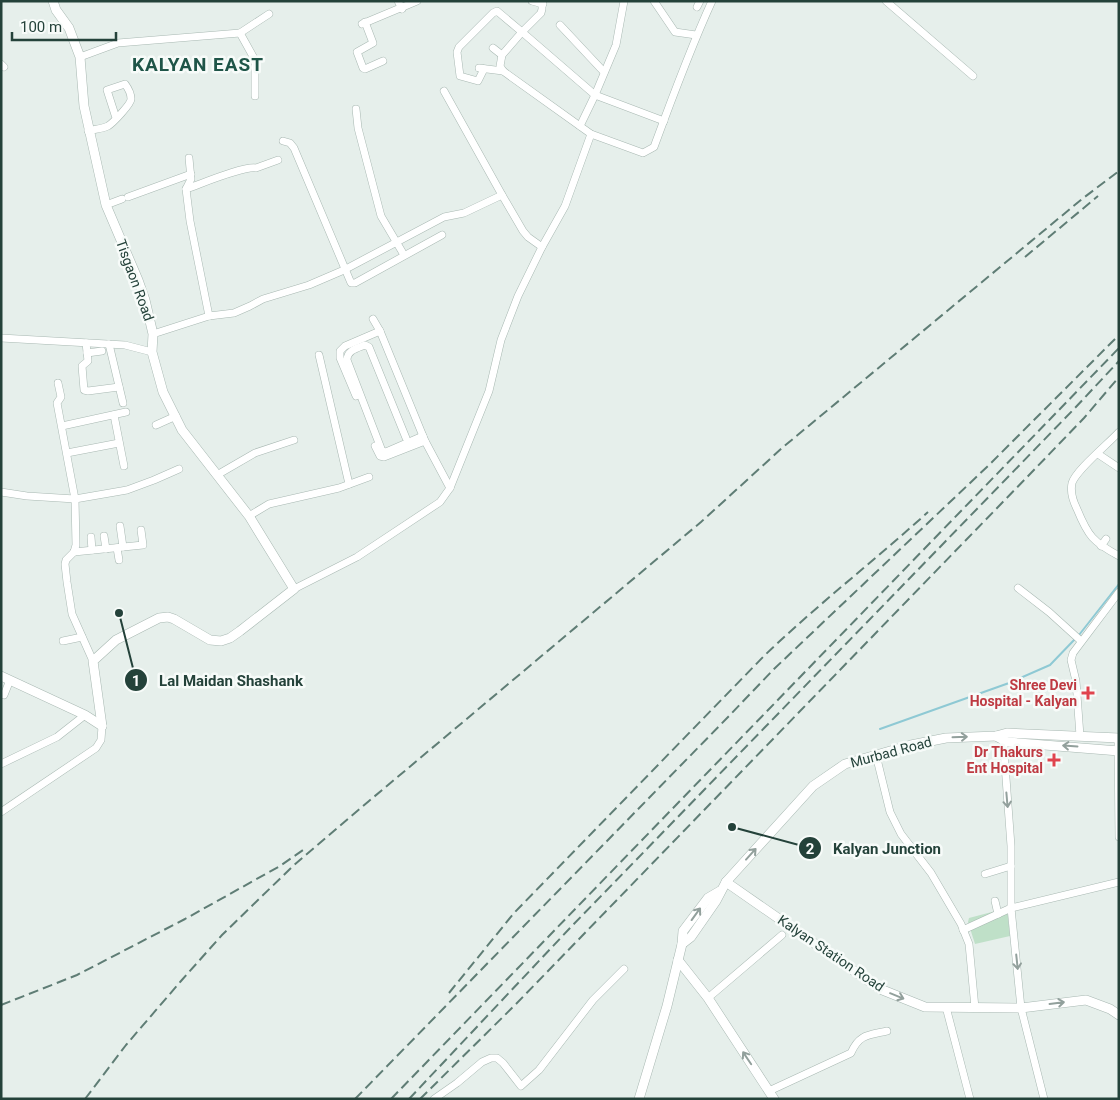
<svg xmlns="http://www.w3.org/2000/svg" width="1120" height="1100" viewBox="0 0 1120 1100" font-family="Roboto,sans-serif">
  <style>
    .green { fill: #bfe0c8 }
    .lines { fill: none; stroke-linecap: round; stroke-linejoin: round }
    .stream { stroke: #8ec9d4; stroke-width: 2 }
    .minor-casing { stroke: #a8b8b2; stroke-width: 8 }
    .tertiary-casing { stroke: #a8b8b2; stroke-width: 10 }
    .minor { stroke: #fff; stroke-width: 7 }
    .tertiary { stroke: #fff; stroke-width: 9 }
    .rail { stroke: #5f7d75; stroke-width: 2; stroke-dasharray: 10 5; stroke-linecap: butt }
    .oneway { stroke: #92a09c }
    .health-dot { fill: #e0444e; stroke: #f7fbf9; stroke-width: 2 }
    .labels { text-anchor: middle; stroke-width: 5; stroke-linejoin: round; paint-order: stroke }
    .street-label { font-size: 14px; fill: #24423a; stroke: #f7fbf9 }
    .health-label { font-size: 14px; font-weight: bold; fill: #be3a42; stroke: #f7fbf9; text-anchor: end }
    .district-label { font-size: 19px; font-weight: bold; letter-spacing: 1px; fill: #1f5548; stroke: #f7fbf9 }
    .leader { fill: none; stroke: #24423a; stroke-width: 2 }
    .callout-dot { fill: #24423a; stroke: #f7fbf9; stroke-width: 2 }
    .mark-label { font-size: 15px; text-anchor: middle; font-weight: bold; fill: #fff }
    .callout-label { font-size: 15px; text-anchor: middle; font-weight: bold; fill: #24423a; stroke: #f7fbf9; stroke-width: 5; stroke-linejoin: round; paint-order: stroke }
  </style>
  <rect width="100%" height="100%" fill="#e6efeb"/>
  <polygon class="green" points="1007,908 1010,936 975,944 968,922 969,918"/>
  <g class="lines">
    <g class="stream">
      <polyline points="1079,635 1119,584"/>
      <polyline points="880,729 1009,683 1050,665 1075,639"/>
    </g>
    <defs>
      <g id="minor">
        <polyline points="398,1 402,9"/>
        <polyline points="532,1 543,4"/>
        <polyline points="542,1 542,9 541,13 522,32 595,95 664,121"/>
        <polyline points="654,1 675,32 696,35"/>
        <polyline points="886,1 973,76"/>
        <polyline points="697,7 700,1"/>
        <polyline points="365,22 373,43 357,52 363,68 365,69 383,61"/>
        <polyline points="362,24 417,1"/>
        <polyline points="560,25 604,72"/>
        <polyline points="240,33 269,14"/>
        <polyline points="493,48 502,55"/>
        <polyline points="80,57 118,43 240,33 255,60 255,96"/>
        <polyline points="1,64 4,67"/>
        <polyline points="479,68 503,71"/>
        <path d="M484,69l-6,12 -18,-5 -3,-24 2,-5 34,-34 4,-2 25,21 -20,23 -2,11 3,5 88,63 52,19 11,-6c18,-49 36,-98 58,-146"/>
        <polyline points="444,91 502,195"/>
        <polyline points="356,109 358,128 381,216 404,255"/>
        <polyline points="580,126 595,95 616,45 624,1"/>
        <path d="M88,131c7,-2 14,-2 20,-5 5,-3 23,-22 23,-27 0,-5 -3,-11 -6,-15l-18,6 9,28"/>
        <polyline points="283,141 290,143 294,148 351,283 355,283 442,235"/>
        <polyline points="189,158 191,179 186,189 190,221 209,316"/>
        <path d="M186,189c15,-5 57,-23 70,-21l22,-8"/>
        <polyline points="128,197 191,174"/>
        <polyline points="106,205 122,199"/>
        <polyline points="373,319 380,331 425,441 450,488"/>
        <polyline points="153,334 209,316 234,313 250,306 263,299 309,285 344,270 444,217 464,213 502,195 523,231 528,237 542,247"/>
        <polyline points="1,338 125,345 152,352"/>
        <polyline points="86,343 88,361 82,366 84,390 88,391 119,387"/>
        <polyline points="109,344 123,403"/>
        <polyline points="87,353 102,351"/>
        <polyline points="319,355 349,484"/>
        <polyline points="58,383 61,397 57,403 75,499 76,545 74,552 66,560 65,564 67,582 72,614 93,661"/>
        <polyline points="356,396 340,358 340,351 345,346 380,331"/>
        <polyline points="114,415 124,466"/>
        <polyline points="156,425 176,416"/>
        <polyline points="62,426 126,412"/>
        <path d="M1119,432c-11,12 -43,38 -47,51 -2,9 1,18 5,26 11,27 16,33 42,47"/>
        <path d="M406,438l-37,-91 -4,-2c-7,3 -18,5 -18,15l35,91 4,1 37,-16"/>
        <polyline points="375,446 380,456 384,457 425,441"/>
        <polyline points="67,453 119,443"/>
        <polyline points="1098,454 1119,468"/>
        <polyline points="217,475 255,453 294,440"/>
        <polyline points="1,492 27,496 75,499 127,490 154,480 179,469"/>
        <polyline points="249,516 269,504 339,488 369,477"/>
        <polyline points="120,526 123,547"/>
        <polyline points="104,536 106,549"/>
        <polyline points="91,537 92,550"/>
        <polyline points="1101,546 1106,539"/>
        <polyline points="117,548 119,560"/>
        <polyline points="74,552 143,545 141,530"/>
        <polyline points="1018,588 1049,612 1081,641"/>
        <polyline points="294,589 357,557 440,502 450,488 489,391 501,340 518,296 542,247 565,206 591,134"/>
        <polyline points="63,641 82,637"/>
        <polyline points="4,695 10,680"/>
        <polyline points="1080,736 1076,681 1071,660 1073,653 1119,592"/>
        <polyline points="1003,737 1011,846 1011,908 1021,1008 1044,1099"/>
        <polyline points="1118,738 1119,837"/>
        <polyline points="876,755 890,812 901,834 931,873 961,924 969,944 975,1008"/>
        <polyline points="1,764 57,737 85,715"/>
        <polyline points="1,812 96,748 101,740 102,726"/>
        <polyline points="985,874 1011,866"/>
        <polyline points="995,901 998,914"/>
        <polyline points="963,930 1011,908 1119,882"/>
        <polyline points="708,998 782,935"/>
        <polyline points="946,1007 970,1099"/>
        <path d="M769,1091l82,-38c8,-19 18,-18 36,-22"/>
        <polyline points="434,1099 457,1083 482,1062 491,1058 497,1058 503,1063 521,1086 539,1070 593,1000 624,969"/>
      </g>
      <g id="tertiary">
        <polyline points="53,1 56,10 69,28 80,57 84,106 106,205 138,280 145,300 153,334 152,352 163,392 182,430 249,516 294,589 240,631 230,638 221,641 210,640 174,619 168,617 159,618 116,640 93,661 102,726"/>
        <polyline points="1,676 85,715 102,726"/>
        <polyline points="996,736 1007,742 1119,751"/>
        <polyline points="726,882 880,989 925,1007 1021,1008 1086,1000 1110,1009 1119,1015"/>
        <polyline points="682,944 691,937 716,901 726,882 813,786 845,764 911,745 946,738 996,736 1007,733 1119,738"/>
        <polyline points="678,960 708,998 774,1099"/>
        <polyline points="639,1099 667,1006 682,944 683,931 708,898 720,891"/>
      </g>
    </defs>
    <use href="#minor" class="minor-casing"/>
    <use href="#tertiary" class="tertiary-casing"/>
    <use href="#minor" class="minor"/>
    <use href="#tertiary" class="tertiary"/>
    <g class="rail">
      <polyline points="1025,257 1098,196"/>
      <path d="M449,993l65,-80 250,-257c53,-51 110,-95 164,-144"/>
      <polyline points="1,1005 77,975 185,919 280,866 303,850"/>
      <polyline points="85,1099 126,1045 181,981 222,935 293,866 369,801 701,522 782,448 1082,199 1119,171"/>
      <polyline points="355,1099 729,716 774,669 989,465 1119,335"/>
      <polyline points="391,1099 1119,348"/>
      <polyline points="409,1099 570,928 1074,409 1119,361"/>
      <polyline points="420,1099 516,1004 1031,473 1084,418 1119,377"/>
    </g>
  </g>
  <defs><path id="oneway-shaft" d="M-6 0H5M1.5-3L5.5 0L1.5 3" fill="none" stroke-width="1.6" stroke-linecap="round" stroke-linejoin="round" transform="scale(1.25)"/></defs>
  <g class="oneway">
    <use href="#oneway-shaft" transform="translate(960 737) rotate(-2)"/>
    <use href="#oneway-shaft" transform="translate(1070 746) rotate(-176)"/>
    <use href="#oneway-shaft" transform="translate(1007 800) rotate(85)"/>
    <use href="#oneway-shaft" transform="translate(751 854) rotate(-48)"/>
    <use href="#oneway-shaft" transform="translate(696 914) rotate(-54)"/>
    <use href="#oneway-shaft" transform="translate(1017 962) rotate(84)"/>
    <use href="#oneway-shaft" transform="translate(897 996) rotate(22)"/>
    <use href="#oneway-shaft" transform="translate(1057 1003) rotate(-7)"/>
    <use href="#oneway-shaft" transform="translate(747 1058) rotate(-124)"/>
  </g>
  <g class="health-dot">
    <path d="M1085.5 685.5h5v5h5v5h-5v5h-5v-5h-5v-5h5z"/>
    <path d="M1051.5 752.5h5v5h5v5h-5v5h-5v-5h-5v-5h5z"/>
  </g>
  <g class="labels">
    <g class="street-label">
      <text transform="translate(135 280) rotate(70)" y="5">Tisgaon Road</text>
      <text transform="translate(891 752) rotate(-15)" y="5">Murbad Road</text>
      <text transform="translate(831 953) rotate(34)" y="5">Kalyan Station Road</text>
    </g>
    <g class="health-label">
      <text x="1077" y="690">Shree Devi<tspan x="1077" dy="16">Hospital - Kalyan</tspan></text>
      <text x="1043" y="757">Dr Thakurs<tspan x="1043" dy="16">Ent Hospital</tspan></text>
    </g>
    <g class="district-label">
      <text x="198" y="71">KALYAN EAST</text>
    </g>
  </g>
  <path class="leader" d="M119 613L136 680M732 827L810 848"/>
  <g class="callout-dot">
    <circle cx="119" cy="613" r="5"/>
    <circle cx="732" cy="827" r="5"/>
    <circle cx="136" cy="680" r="12"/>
    <circle cx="810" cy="848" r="12"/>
  </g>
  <g class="mark-label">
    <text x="136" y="686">1</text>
    <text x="810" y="854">2</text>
  </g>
  <g class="callout-label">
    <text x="231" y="686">Lal Maidan Shashank</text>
    <text x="887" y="854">Kalyan Junction</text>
  </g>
  <rect width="1120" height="1100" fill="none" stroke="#24423a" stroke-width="5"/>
  <path d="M12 32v8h104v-8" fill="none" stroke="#24423a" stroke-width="2.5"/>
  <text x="20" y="32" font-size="15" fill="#24423a" stroke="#f7fbf9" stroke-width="4" paint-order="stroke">100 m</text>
</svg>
